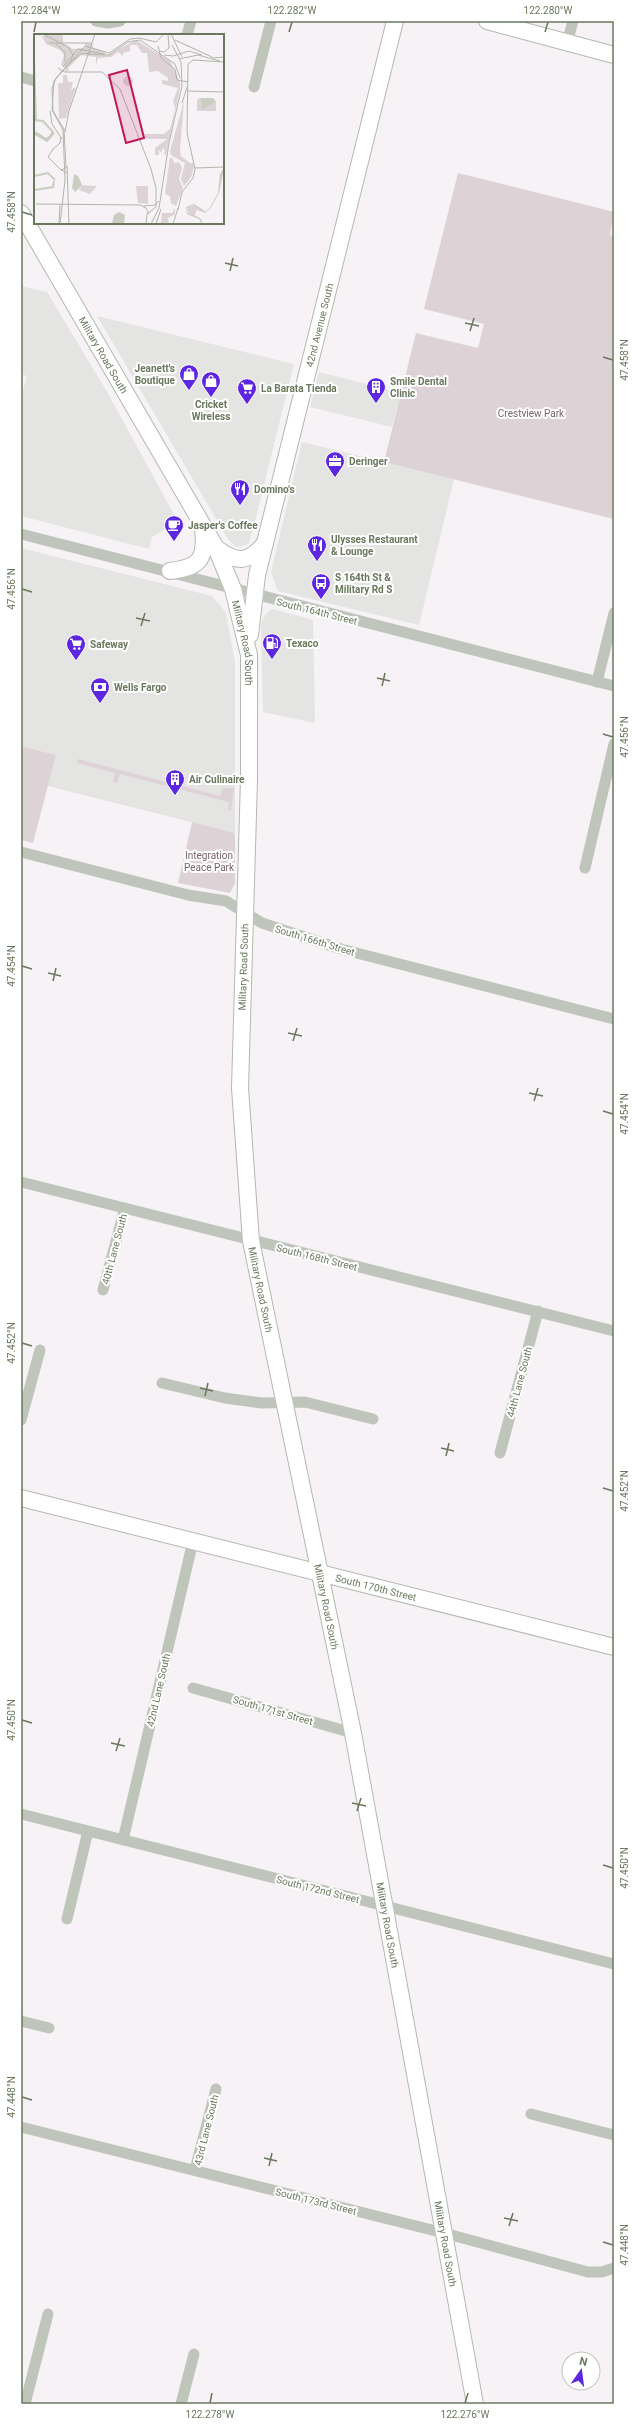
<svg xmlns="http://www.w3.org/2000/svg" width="635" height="2425" viewBox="0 0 635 2425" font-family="Roboto,sans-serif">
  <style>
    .built { fill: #e4e4e3 }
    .green { fill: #ddd3d6 }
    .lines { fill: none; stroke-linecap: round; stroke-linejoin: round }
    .secondary-casing { stroke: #b4b9af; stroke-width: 18 }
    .street { stroke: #c0c5bc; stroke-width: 11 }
    .secondary { stroke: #fff; stroke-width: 16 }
    .ticks { fill: none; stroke: #6a785d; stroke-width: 1.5 }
    .labels { text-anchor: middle; stroke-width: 4; stroke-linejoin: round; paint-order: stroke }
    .street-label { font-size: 10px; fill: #6a785d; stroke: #fff }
    .poi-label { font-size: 10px; font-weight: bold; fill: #6a785d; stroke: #fff; text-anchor: start }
    .park-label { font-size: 10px; fill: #7a6467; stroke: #fff }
    .inset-river { fill: none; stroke: #c9cec0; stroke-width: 2 }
    .inset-road { fill: none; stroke: #b1b6aa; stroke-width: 1 }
    .view { fill: #c2185b; fill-opacity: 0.15; stroke: #c2185b; stroke-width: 2 }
    .inset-edge { fill: none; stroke: #6a785d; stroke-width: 2 }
    .neatline { fill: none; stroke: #6a785d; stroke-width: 1.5 }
    .ticks-label { font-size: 10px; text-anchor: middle; fill: #6a785d }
  </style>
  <rect width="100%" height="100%" fill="#f6f2f5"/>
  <g class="built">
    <polygon points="21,286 47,292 110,397 178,522 152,537 149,549 21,516 21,398 27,376 21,374"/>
    <polygon points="97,316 294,364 254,525 249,543 246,545 236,547 228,539"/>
    <polygon points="319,372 401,393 392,427 310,407"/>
    <polygon points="302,442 454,479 419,625 278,591 271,572"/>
    <polygon points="21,548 212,596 220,605 226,614 235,662 235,833 48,786 56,755 21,746"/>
    <polygon points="272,609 313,620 315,723 263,712 261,625 264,616"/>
  </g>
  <g class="green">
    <polygon points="458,173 614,212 610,235 614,236 614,519 384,462 416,333 478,348 484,324 424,309"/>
    <polygon points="21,746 56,755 33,843 21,840"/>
    <polygon points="78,759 220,796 223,788 234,788 231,811 228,810 229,802 120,774 117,783 113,783 115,773 77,763"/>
    <polygon points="192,822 235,833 235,883 230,893 178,883"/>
  </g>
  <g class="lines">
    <defs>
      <g id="secondary">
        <polyline points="487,21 614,55"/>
        <path id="s1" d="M21,213l195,335 17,41 16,66v124l-9,309 11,153 102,492 122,671"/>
        <path d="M216,548c20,15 32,16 49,-5"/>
        <path d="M170,571c31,-4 36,-12 33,-43"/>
        <path id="s2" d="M250,635l7,-60 138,-554"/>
        <path id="s3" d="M21,1498l593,149"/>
      </g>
    </defs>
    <use href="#secondary" class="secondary-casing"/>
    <g class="street">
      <polyline points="96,21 108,23 120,21"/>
      <polyline points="187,35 191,21"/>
      <polyline points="567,43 573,21"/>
      <polyline points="21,77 35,81"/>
      <polyline points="254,87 271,21"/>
      <polyline points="21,534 614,686"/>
      <polyline points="597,682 614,613"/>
      <polyline points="21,852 188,895 226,901 262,923 341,949 614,1019"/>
      <polyline points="585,868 614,744"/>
      <polyline points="21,1182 614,1331"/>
      <polyline points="103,1290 125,1208"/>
      <polyline points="162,1383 225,1398 262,1403 305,1402 373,1419"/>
      <polyline points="21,1420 40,1350"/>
      <polyline points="500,1453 538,1311"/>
      <polyline points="193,1688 353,1733"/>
      <polyline points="21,1814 614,1964"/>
      <polyline points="123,1840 193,1541"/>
      <polyline points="67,1919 88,1831"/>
      <polyline points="21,2021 49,2028"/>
      <polyline points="531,2114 614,2135"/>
      <polyline points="21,2127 444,2233 588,2272 602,2272 614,2268"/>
      <polyline points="195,2170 216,2089"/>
      <polyline points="25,2404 48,2314"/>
      <polyline points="181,2404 194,2354"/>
    </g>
    <use href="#secondary" class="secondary"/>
  </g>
  <path class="ticks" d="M34,32l2,-10M289,32l3,-10M545,32l3,-10M22,212l10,3M225,263l13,3M230,271l3,-13M465,323l14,3M470,331l4,-13M603,357l10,3M22,589l10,3M136,618l14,3M141,626l4,-13M377,678l13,3M382,686l3,-13M603,734l10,3M22,966l10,3M48,973l13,3M53,981l3,-13M288,1033l14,3M293,1041l4,-13M529,1093l14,3M534,1101l4,-13M603,1111l10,3M22,1343l10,3M200,1388l13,3M205,1396l3,-13M441,1448l13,3M446,1456l3,-13M603,1488l10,3M22,1720l10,3M111,1743l14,3M116,1751l4,-13M352,1803l14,3M357,1811l4,-13M603,1865l10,3M22,2097l10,3M264,2158l13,3M269,2166l3,-13M504,2218l14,3M509,2226l4,-13M603,2242l10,3M210,2403l2,-10M465,2403l3,-10"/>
  <defs>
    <symbol id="shop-pin" viewBox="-11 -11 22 30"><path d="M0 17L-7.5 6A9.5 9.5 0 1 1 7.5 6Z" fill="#5d26e1" stroke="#fff"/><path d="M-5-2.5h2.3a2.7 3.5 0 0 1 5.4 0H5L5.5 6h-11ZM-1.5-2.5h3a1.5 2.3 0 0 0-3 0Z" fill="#fff"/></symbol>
    <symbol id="building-pin" viewBox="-11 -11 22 30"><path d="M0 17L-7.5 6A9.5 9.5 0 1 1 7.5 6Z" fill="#5d26e1" stroke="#fff"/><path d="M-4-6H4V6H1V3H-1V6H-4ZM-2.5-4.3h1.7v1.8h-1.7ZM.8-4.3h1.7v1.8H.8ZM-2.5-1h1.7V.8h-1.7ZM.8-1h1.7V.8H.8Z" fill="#fff"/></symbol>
    <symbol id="supermarket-pin" viewBox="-11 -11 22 30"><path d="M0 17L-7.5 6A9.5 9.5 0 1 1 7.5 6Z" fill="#5d26e1" stroke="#fff"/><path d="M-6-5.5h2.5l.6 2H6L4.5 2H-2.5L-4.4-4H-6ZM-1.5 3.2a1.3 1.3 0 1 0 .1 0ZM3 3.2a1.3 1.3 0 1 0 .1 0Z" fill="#fff"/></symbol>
    <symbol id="office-pin" viewBox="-11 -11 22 30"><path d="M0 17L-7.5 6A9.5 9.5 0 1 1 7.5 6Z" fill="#5d26e1" stroke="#fff"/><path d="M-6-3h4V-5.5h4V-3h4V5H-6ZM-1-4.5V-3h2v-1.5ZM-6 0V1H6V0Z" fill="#fff"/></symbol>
    <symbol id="restaurant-pin" viewBox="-11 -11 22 30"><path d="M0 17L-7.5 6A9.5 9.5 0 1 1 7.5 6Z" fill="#5d26e1" stroke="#fff"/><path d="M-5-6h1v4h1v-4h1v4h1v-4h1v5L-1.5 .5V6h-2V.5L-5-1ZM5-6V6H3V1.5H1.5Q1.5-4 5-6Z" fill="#fff"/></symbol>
    <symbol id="cafe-pin" viewBox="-11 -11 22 30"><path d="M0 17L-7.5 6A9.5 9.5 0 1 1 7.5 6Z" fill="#5d26e1" stroke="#fff"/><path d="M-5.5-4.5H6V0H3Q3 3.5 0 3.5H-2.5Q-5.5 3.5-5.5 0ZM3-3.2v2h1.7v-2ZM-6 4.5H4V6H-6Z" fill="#fff"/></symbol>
    <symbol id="bus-pin" viewBox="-11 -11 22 30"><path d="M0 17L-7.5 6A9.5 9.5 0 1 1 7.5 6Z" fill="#5d26e1" stroke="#fff"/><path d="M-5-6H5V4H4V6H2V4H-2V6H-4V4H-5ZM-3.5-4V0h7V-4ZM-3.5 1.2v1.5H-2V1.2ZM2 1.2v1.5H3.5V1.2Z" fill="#fff"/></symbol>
    <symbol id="fuel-pin" viewBox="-11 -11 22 30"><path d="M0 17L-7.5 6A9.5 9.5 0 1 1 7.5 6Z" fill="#5d26e1" stroke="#fff"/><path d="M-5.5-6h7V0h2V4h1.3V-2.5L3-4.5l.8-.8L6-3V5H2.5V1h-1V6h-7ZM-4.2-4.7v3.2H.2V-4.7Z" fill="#fff"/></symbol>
    <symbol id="bank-pin" viewBox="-11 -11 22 30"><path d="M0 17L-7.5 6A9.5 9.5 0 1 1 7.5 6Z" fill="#5d26e1" stroke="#fff"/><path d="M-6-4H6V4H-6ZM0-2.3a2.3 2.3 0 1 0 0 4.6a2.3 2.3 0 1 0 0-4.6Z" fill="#fff"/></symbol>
  </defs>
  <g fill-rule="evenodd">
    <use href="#shop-pin" x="178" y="363" width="22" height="30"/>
    <use href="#shop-pin" x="200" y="370" width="22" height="30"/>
    <use href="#building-pin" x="365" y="376" width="22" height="30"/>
    <use href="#supermarket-pin" x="236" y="377" width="22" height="30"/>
    <use href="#office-pin" x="324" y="450" width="22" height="30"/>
    <use href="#restaurant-pin" x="229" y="478" width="22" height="30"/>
    <use href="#cafe-pin" x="163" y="514" width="22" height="30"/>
    <use href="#restaurant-pin" x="306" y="534" width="22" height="30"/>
    <use href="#bus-pin" x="310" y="572" width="22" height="30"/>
    <use href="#fuel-pin" x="261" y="632" width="22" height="30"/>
    <use href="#supermarket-pin" x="65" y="633" width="22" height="30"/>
    <use href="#bank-pin" x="89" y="676" width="22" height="30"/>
    <use href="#building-pin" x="164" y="768" width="22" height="30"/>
  </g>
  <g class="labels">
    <g class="street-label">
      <text dy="4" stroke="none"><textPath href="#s2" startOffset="318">42nd Avenue South</textPath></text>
      <text dy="4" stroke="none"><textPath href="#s1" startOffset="164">Military Road South</textPath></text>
      <text transform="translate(317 611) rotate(14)" y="4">South 164th Street</text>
      <text dy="4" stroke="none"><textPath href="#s1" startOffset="487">Military Road South</textPath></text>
      <text transform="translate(315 940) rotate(17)" y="4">South 166th Street</text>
      <text transform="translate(243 967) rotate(-88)" y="4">Military Road South</text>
      <text transform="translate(114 1249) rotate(-75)" y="4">40th Lane South</text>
      <text transform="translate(317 1257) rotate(14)" y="4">South 168th Street</text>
      <text dy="4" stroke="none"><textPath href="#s1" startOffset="1136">Military Road South</textPath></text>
      <text transform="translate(519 1382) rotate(-75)" y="4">44th Lane South</text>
      <text dy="4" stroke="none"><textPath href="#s3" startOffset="366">South 170th Street</textPath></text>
      <text dy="4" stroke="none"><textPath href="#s1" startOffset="1460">Military Road South</textPath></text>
      <text transform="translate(158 1690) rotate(-77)" y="4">42nd Lane South</text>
      <text transform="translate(273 1710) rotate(16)" y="4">South 171st Street</text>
      <text transform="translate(318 1889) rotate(14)" y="4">South 172nd Street</text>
      <text dy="4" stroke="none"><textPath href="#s1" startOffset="1784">Military Road South</textPath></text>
      <text transform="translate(206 2130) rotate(-76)" y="4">43rd Lane South</text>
      <text transform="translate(316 2201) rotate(14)" y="4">South 173rd Street</text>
      <text dy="4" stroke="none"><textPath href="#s1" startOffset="2108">Military Road South</textPath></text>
    </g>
    <g class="poi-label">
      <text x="175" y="372" text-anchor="end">Jeanett's<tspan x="175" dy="12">Boutique</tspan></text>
      <text x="390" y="385">Smile Dental<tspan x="390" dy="12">Clinic</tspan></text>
      <text x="261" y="392">La Barata Tienda</text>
      <text x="211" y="408" text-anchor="middle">Cricket<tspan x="211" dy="12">Wireless</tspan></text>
      <text x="349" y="465">Deringer</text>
      <text x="254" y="493">Domino's</text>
      <text x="188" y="529">Jasper's Coffee</text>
      <text x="331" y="543">Ulysses Restaurant<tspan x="331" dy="12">&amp; Lounge</tspan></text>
      <text x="335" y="581">S 164th St &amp;<tspan x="335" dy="12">Military Rd S</tspan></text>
      <text x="286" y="647">Texaco</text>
      <text x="90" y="648">Safeway</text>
      <text x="114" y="691">Wells Fargo</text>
      <text x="189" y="783">Air Culinaire</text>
    </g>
    <g class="park-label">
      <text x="531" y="417">Crestview Park</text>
      <text x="209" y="859">Integration<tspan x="209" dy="12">Peace Park</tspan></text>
    </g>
  </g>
  <g transform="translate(34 34)">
    <rect width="190" height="190" fill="#f6f2f5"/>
    <path d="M2,0l7,3 2,-3h18v9l10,6 12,-1v-5l8,1v4l12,4 1,4 30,-16 34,21 10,21v7l-14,66 -2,-1 1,-4 -3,-2v5l-3,-3v5h-4v-7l12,-9h-18l-5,-1v-4h20l6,-5 5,-20 -2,-8 5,-13 -16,-4v-4l6,1v-3l-10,-7 -9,1 -2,-19h-5l-5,-8h-7v6l-7,2v3l-5,-4 -7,5 -13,1 -2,7v-8l-15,-2 -13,13 1,3h-4l1,-3 -5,-3 3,-10 -4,-5 -14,-6 -3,-6zM29,41h4l1,7h5l-2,8 5,-3 -10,31 -7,1 -1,-36h5zM89 47a5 5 0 1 1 10 0a5 5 0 1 1-10 0ZM165,64h14l3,3v10h-19v-10zM150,67l-4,49 1,6 9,7h3l1,4 -3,10 -7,9 -3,-7 4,-16 -14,-8 -1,-4zM136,123l3,2 1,4 5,-1 3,6 -3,11 4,9 -7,18 -5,-3 -1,-7 -5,-2zM48,151l12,1h3l-7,8 -11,-4zM102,152h12v18l-10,-1zM159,171l12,7 5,-2 -5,3 -8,-3 -3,6 -7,-5 1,-4zM141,174v6l-7,4 1,6h-8l1,-11h10z" fill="#ddd3d6"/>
    <path d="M167,64h12l2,4 -13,8zM190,134l-5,25 -9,16 -6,3 -11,-7 -6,3v4l13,6 2,3v3l-3,-5 -12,-5 -1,-7 8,-3 11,7 4,-2 9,-16 2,-19zM40,140l4,2 4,9 -7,7 -3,-4zM85,178l6,3 -1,9h-12l2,-9z" fill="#c9cec0"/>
    <path class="inset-river" d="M0,26l2,60M0,86l9,1 10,11 -6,8 -13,-7M1,98l11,7 6,-4M1,100l12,7 7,-8M0,142l14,-3 7,7M0,156l19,-3 1,-6"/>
    <path class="inset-road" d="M9,0l25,13 5,8 -2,6 -15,17 -4,10 1,23 11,18 2,39 -5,2M137,0l11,23M141,6l13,6M15,9h43M22,10l9,8v10M152,11l28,13 10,-1M124,12l3,12 14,11 2,11 11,2M125,17l5,1 5,-4 -1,-14M54,20l21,1 19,-13 12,-2 35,24 5,14M130,21l9,1 16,-5 13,4M145,25l19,-4 22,6M37,28l10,-8 10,-1M29,33l15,-18 26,5M24,34l6,4h38l18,17 31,80 5,19v19l-9,7 -1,10M153,57l37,1M148,69l5,-16M16,77l2,13 10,15M31,98l4,-21 26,-77M19,115l-5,8 13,13 7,3M18,116l8,-7 1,-6M33,132l2,58M161,134l29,-1M2,170l104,1 6,3 3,6M110,172l11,-1 4,-4M144,176l4,-18 11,-14 2,-9 -8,-36 1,-69 5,-4 31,2M25,190l1,-20M26,190l5,-44 -2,-50 -11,-20 2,-29 31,-35 24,7 21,-14 9,-1 17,4 8,-8M117,190l8,-16 10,-65 13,-57 -1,-24 -9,-17M122,190l5,-15M139,190l5,-16"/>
    <path class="view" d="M93,36l17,68 -18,5 -17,-68z"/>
    <rect width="190" height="190" class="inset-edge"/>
  </g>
  <rect width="635" height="2425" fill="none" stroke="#ffffff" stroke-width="44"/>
  <g transform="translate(581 2371) rotate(14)"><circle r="19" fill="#ffffff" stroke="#c3c9be"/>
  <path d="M0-3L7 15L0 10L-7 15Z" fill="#5d26e1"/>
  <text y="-6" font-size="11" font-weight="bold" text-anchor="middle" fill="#6a785d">N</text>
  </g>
  <rect x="22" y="22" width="591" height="2381" class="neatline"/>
  <g class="ticks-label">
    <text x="36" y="14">122.284°W</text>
    <text x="292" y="14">122.282°W</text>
    <text x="548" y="14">122.280°W</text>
    <text transform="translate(11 212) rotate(-90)" y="4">47.458°N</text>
    <text transform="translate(624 360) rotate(-90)" y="4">47.458°N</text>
    <text transform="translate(11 589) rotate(-90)" y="4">47.456°N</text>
    <text transform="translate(624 737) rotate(-90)" y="4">47.456°N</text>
    <text transform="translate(11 966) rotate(-90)" y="4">47.454°N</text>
    <text transform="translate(624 1114) rotate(-90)" y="4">47.454°N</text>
    <text transform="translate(11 1343) rotate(-90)" y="4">47.452°N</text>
    <text transform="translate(624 1491) rotate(-90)" y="4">47.452°N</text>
    <text transform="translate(11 1720) rotate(-90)" y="4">47.450°N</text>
    <text transform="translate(624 1868) rotate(-90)" y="4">47.450°N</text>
    <text transform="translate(11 2097) rotate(-90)" y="4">47.448°N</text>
    <text transform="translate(624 2245) rotate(-90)" y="4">47.448°N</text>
    <text x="210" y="2418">122.278°W</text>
    <text x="465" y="2418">122.276°W</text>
  </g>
</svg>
